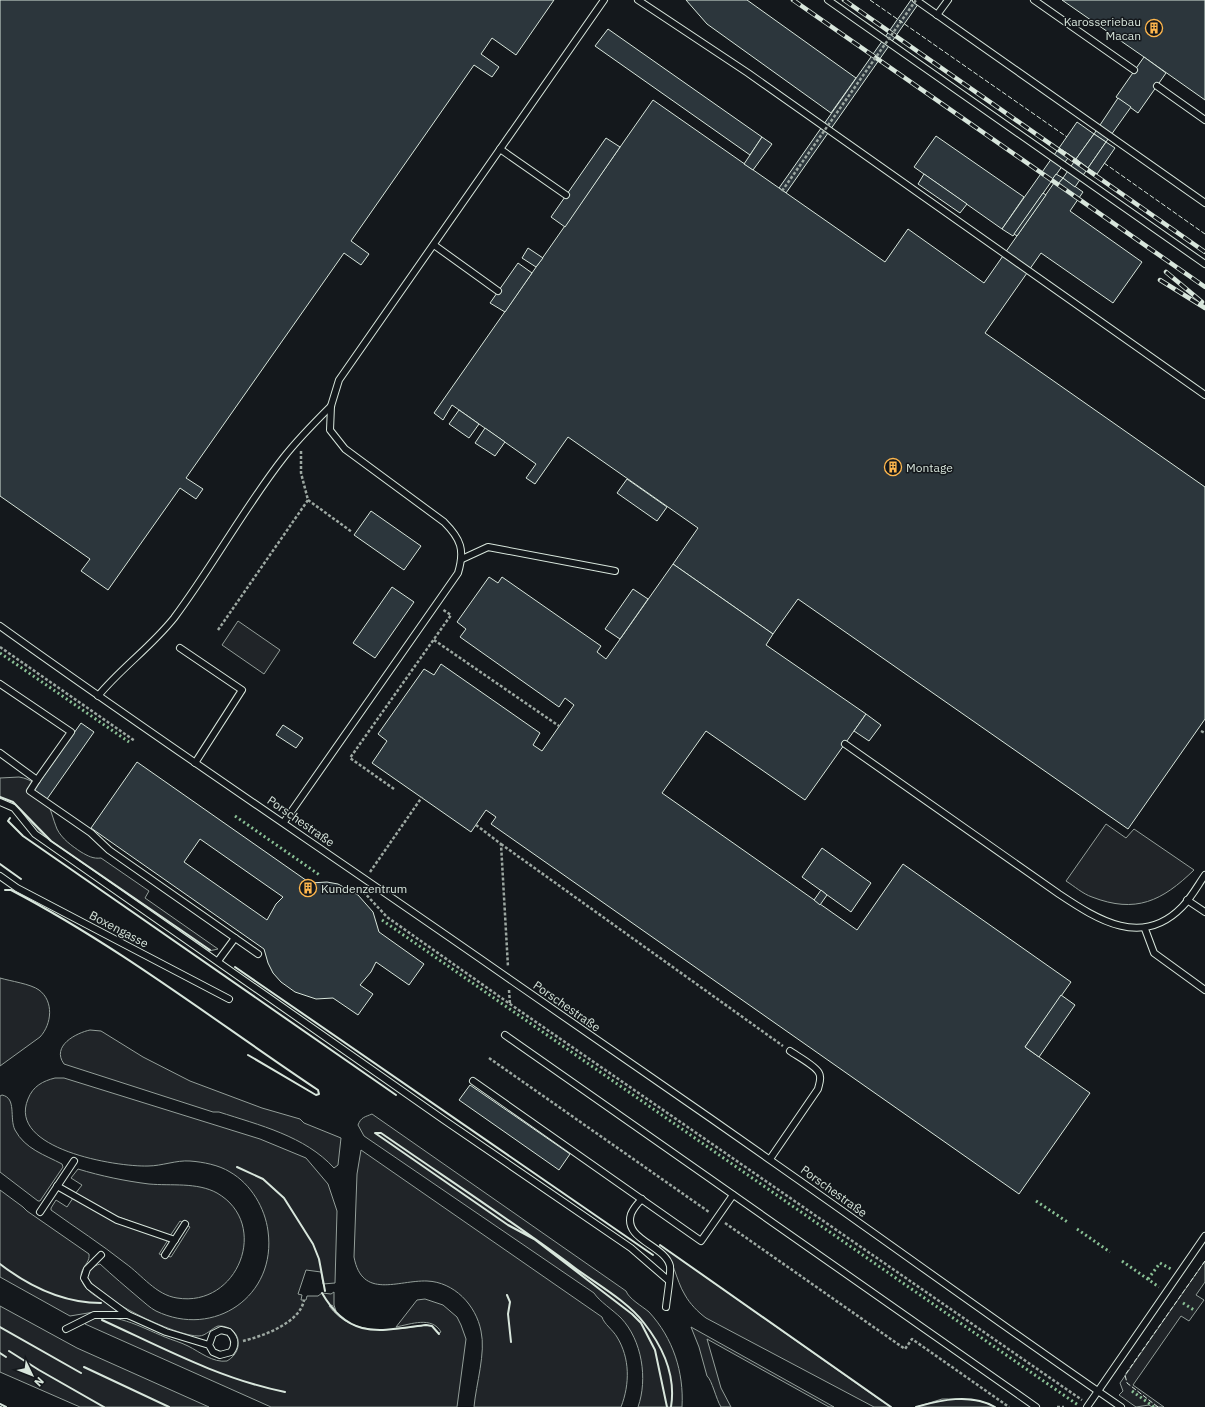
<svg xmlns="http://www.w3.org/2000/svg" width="1205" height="1407" viewBox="0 0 1205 1407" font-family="'IBM Plex Sans',sans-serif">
<rect width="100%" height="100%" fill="#14181c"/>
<!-- green -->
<g fill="#202428" stroke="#939e99">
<polygon points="238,621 280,650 264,674 222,645"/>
<path d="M19,777C46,781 49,809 57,829C62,839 72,846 81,852C88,856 93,859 101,858L149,891L145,898L218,949L209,951L48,840L17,807L0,798V778Z"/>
<path d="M1106,824L1126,838L1134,829L1194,870C1162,901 1136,914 1092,897C1083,894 1074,886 1066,881Z"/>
<path d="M0,978C10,981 31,984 39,990C54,1001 52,1024 40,1037L0,1066Z"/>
<path d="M90,1030L101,1031L143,1057L190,1081L262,1108L300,1119L304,1123L341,1138L338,1165L334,1168C305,1136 259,1125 219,1112H213L64,1064C51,1046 76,1033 90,1030Z"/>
<path d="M55,1078H64L260,1139L306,1158L328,1184L337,1211L335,1283L323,1284L321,1272L306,1270L298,1294L302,1295L301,1300H306L307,1296H318L322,1293L331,1294L334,1292V1305L336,1311L332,1305L329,1306C353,1338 392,1330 426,1325L432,1326L439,1333L441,1332C432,1316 411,1324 396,1327L417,1300L425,1299L443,1305L457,1317L461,1325L466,1339L457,1407H271L85,1324L86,1321C113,1310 140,1327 165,1337C172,1340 180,1342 188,1346C200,1352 213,1363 227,1361C246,1350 240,1325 218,1326C212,1328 206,1336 199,1336C177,1337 93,1297 87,1276C89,1269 93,1266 100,1264C113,1276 126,1287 139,1298C144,1302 150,1308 156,1311C214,1339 277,1296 268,1231C265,1208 251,1184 230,1172C219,1165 203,1162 190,1161C176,1160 162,1166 148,1166C116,1167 7,1149 28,1099C33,1086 43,1081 55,1078Z"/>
<path d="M2,1095C17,1098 9,1118 15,1130C25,1149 45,1155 62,1164L63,1167L40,1201H38L0,1172V1096Z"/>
<path d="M372,1114L626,1291C629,1299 642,1306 649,1312C673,1338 684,1372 682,1407H638C648,1379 642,1340 621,1318C613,1310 599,1301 594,1293L364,1136L358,1125C361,1117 365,1117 372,1114Z"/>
<path d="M361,1150L602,1317C604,1324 613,1330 617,1337C630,1358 630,1384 621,1407H474C476,1384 486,1353 481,1331C476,1305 454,1282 427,1281C398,1280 362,1300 354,1257L357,1174Z"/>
<path d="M78,1169C101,1176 125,1181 149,1184C171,1186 197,1182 217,1193C271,1224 238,1308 177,1298C156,1295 142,1275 125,1263C101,1244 76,1228 51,1210V1208L56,1200L67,1207L73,1198L168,1240L159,1254L171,1257L190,1227L180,1221L170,1236L116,1216L75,1194L82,1185L71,1178Z"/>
<path d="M0,1190L23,1207L27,1211L89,1254C90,1261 85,1264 82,1271C75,1289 105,1301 117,1309V1312H94L70,1316L0,1277Z"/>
<path d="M660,1245L877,1398L891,1407H874L706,1318C698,1312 690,1304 685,1295C675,1279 675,1259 659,1247Z"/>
<polygon points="1205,1261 1205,1282 1196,1295 1204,1300 1189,1321 1181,1316 1133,1385 1164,1407 1152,1407 1149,1405 1136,1407 1119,1395 1123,1391 1120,1383"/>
<polygon points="0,1306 77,1348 209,1407 80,1407 0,1372"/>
<path d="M691,1327L834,1407H829L707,1339L721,1388L731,1407H721C716,1399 712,1380 707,1376L699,1347Z"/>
<path d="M942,1399C959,1399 980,1398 995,1407H916Z"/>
</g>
<!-- building -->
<g fill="#2c363c" stroke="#d8e6dc" fill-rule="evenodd">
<polygon points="0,0 554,0 516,55 492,38 481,54 499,67 492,77 474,65 351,241 369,254 361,265 344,253 186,478 203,489 196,499 180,488 108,590 81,571 90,559 0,496"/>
<polygon points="686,0 747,0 856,78 831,113 707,24"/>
<polygon points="911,0 921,0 786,193 779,188"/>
<polygon points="1062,0 1205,0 1205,100 1144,57"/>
<polygon points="608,29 762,137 750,155 595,46"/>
<polygon points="1144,57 1166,73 1138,113 1116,97"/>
<polygon points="1118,98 1131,107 1106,142 1094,134"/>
<polygon points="653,100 885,262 908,229 984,283 1054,183 1057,185 1063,178 1083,192 1070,211 1142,262 1113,303 1041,253 985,333 1205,487 1205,719 1128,829 798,599 773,634 673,564 698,528 568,437 535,484 526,478 536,464 452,405 443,420 434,413"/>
<polygon points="1077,122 1094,134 1076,159 1059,148"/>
<polygon points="1094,134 1106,142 1088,168 1076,159"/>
<polygon points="936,136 1024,197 1002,229 914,167"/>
<polygon points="762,137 772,144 753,170 744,164"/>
<polygon points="606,138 620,147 565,227 551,217"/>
<polygon points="1106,142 1115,148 1097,174 1088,168"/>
<polygon points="1059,148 1070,155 1013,236 1002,229"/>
<polygon points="1076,159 1088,168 1075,187 1063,178"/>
<polygon points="924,174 967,204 960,213 918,184"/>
<polygon points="1056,174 1063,178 1057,185 1051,181"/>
<polygon points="1043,193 1046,195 1017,236 1014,234"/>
<polygon points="528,248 543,258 536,267 522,258"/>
<polygon points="518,263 532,273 505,312 490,303"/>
<polygon points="459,410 479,424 469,438 449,424"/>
<polygon points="485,428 505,442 495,456 475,443"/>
<polygon points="627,479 667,507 657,521 617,493"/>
<polygon points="371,511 421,546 404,570 354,535"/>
<polygon points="673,564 773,634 766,645 866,714 805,800 706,731 662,793 857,930 903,864 1071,982 1025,1047 1090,1093 1019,1194 491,824 496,817 486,810 471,832 372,763 387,741 378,734 424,669 434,675 441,664 540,733 533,745 542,751 574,705 565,698 559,707 460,637 466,629 457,622 489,577 498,583 502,577 601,646 597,652 606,659"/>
<polygon points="392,587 414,602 375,658 353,643"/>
<polygon points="633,589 648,599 620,639 605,629"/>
<polygon points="866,714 881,725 869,741 854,731"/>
<polygon points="81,723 94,732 47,799 34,790"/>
<polygon points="283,725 303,738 296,748 276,735"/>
<path d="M137,762L310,883L327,882L338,884L358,895L373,912L379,932L424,964L409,985L376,962L371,972L360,985L373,994L358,1015L333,998L316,999L295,992L281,982L273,973L268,963L264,949L91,828ZM200,839L283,897L276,904L267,920L184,862Z"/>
<polygon points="822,848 871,883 851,912 802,877"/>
<polygon points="821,890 827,895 820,905 814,900"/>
<polygon points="1061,995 1075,1005 1039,1057 1025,1047"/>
<polygon points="470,1085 570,1154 559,1170 459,1100"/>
</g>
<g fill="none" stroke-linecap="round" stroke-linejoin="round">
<!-- lane casing -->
<g stroke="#d8e6dc" stroke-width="8">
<g id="lane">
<polyline points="638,0 748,73 1205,395"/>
<polyline points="828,0 1205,264"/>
<polyline points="916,0 1205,203"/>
<polyline points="1034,0 1134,70"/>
<polyline points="937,15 948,0"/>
<polyline points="1157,86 1205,120"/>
<polyline points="500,149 566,195"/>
<polyline points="434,245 498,291"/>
<polyline points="462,559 488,547 615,571"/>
<path d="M0,626C167,746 339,860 508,978C596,1039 685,1100 773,1162C889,1243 1004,1327 1121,1407"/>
<polyline points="180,648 242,690 195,763"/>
<polyline points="0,684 71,732 37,780"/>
<path d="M98,696C121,668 151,647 174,618C213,566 244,508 284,457C298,439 314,423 331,406"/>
<path d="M845,744L1059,894C1098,920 1142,948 1182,907C1191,898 1198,885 1205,875"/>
<polyline points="0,753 37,780 30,791 91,833 109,850 258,954"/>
<polyline points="0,802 14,808 35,834 444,1120 631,1248 668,1280"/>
<path d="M284,822L458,573C465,550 461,539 444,522L345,449L330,430L331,406L339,380L604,0"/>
<polyline points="0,876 17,888 229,999"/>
<polyline points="1187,900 1205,912"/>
<polyline points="1145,929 1154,953 1205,990"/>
<polyline points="218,961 235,938"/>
<polyline points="505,1035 1036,1407"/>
<polyline points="473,1081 701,1241 733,1195"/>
<path d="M770,1159L818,1089C819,1084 822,1078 819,1073C816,1066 797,1056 790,1051"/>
<polyline points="57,1186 117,1220 175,1240"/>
<path d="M642,1199C638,1203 633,1209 631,1214C623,1240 665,1245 670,1266C671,1275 667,1297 666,1307"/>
<polyline points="40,1212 74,1161"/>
<polyline points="101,1255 87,1269 84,1278 89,1286 128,1315"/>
<polyline points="165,1255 185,1224"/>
<path d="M66,1329L94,1315H128L166,1332L209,1345L213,1352L220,1355L231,1352C236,1345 235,1338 229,1332L221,1330L213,1334L209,1345"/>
<polyline points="1087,1407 1205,1236"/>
</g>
</g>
<!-- path -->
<g stroke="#9da8a2" stroke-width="2.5" stroke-dasharray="3 2" stroke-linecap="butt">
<polyline points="308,500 352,532"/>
<polyline points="218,630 308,500 301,473 301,451"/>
<polyline points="434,640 559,726"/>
<polyline points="0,647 135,741"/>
<polyline points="1201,731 1205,733"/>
<polyline points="394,789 350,758 451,615 442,609"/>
<polyline points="476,825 501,844 508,967"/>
<polyline points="501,844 783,1046"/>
<polyline points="370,872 422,797"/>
<polyline points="360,888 387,917 510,1004 1082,1400"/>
<polyline points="509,990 510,1004"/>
<polyline points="489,1058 709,1212"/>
<polyline points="725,1223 905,1349 912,1339 1009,1407"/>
<path d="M243,1341C263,1336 300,1323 304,1300"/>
<polyline points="1057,1407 1064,1407"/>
</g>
<!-- lane -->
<use href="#lane" stroke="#14181c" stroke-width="6"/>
<!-- rail casing -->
<g stroke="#d8e6dc" stroke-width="4.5">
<g id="rail">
<polyline points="793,0 1205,287"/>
<polyline points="844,0 1205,252"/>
<polyline points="1166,272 1202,302"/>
<polyline points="1160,280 1205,308"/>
</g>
</g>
<!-- rail -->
<use href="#rail" stroke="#14181c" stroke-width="3" stroke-dasharray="9" stroke-linecap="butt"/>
<!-- path-bridge -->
<polyline stroke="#9da8a2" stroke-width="2.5" stroke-dasharray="3 2" stroke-linecap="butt" points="782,191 916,0"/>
<!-- hedge -->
<g stroke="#8ac095" stroke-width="3" stroke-dasharray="2 3" stroke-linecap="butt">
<polyline points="0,653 129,742"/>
<polyline points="235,816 321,876"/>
<polyline points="382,920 1078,1405"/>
<polyline points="1036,1201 1069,1223"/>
<polyline points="1077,1229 1110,1252"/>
<polyline points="1122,1261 1159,1287"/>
<polyline points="1148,1279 1160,1263 1171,1269"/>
<polyline points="1183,1303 1194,1310"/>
<polyline points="1132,1391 1154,1407"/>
</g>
<!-- fence -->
<g stroke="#d8e6dc" stroke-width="1" stroke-dasharray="5 2" stroke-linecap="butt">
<polyline points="870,0 1067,137"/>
<polyline points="1104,163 1205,234"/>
<polyline points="1158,1407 1127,1383 1125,1375 1205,1261"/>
</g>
<!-- wall -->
<g stroke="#d8e6dc" stroke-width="2">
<polyline points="0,797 13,802 51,841 210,950"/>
<polyline points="10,818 8,821 23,836 396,1095"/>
<polyline points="0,864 21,879"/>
<path d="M5,890H11C120,947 216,1022 318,1090L319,1094L316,1095L248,1055"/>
<polyline points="235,967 653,1255"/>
<polyline points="237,1167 263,1179 284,1198 313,1244 319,1259 325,1291"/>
<polyline points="660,1245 891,1407"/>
<path d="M0,1264C30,1287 63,1303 101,1303"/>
<path d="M322,1293C349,1340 379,1331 426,1325L432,1326L439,1334"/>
<polyline points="507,1295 510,1302 508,1314 511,1342"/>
<path d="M102,1320C161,1347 220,1379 285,1392"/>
<polyline points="0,1327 81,1373"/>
<polyline points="9,1351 39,1370 104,1407"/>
<polyline points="0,1353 6,1357"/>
<polyline points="84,1367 169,1407"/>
<polyline points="0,1404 6,1407"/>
<polyline points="0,1407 1,1407"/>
<path d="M667,1407L655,1350L641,1323L632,1314L534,1239L508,1225L375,1133H381C446,1178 512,1221 575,1268C598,1285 627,1301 644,1323C663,1347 676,1376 671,1407"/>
<path d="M916,1407C940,1400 971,1393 995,1407"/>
</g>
</g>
<!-- icons -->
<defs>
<g id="building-ring" transform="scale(0.9)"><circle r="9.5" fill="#14181c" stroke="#ffb74d" stroke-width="1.5"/><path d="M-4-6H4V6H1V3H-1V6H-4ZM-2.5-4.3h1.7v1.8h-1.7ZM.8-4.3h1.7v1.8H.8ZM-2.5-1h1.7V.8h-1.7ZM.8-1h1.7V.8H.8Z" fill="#ffb74d"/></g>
</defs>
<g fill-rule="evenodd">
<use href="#building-ring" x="1154" y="28"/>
<use href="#building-ring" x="893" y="467"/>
<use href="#building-ring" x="308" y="888"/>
</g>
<g text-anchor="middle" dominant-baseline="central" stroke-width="3" stroke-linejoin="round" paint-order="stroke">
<!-- poi labels -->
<g font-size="12" fill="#d8e6dc" stroke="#14181c" text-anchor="start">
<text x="1141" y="21" text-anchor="end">Karosseriebau<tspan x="1141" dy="14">Macan</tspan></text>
<text x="906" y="467">Montage</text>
<text x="321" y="888">Kundenzentrum</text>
</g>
<!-- street labels -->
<g font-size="12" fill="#d8e6dc" stroke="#14181c">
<text transform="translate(301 821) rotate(35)">Porschestraße</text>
<text transform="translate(119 929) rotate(28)">Boxengasse</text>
<text transform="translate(567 1006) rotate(35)">Porschestraße</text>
<text transform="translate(834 1191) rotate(36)">Porschestraße</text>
</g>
</g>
<!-- north arrow -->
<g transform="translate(32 1375) rotate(133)" stroke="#14181c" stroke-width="3" paint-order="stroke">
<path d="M0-3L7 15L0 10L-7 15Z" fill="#d8e6dc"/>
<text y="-6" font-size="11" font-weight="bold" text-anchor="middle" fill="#d8e6dc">N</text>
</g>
</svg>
